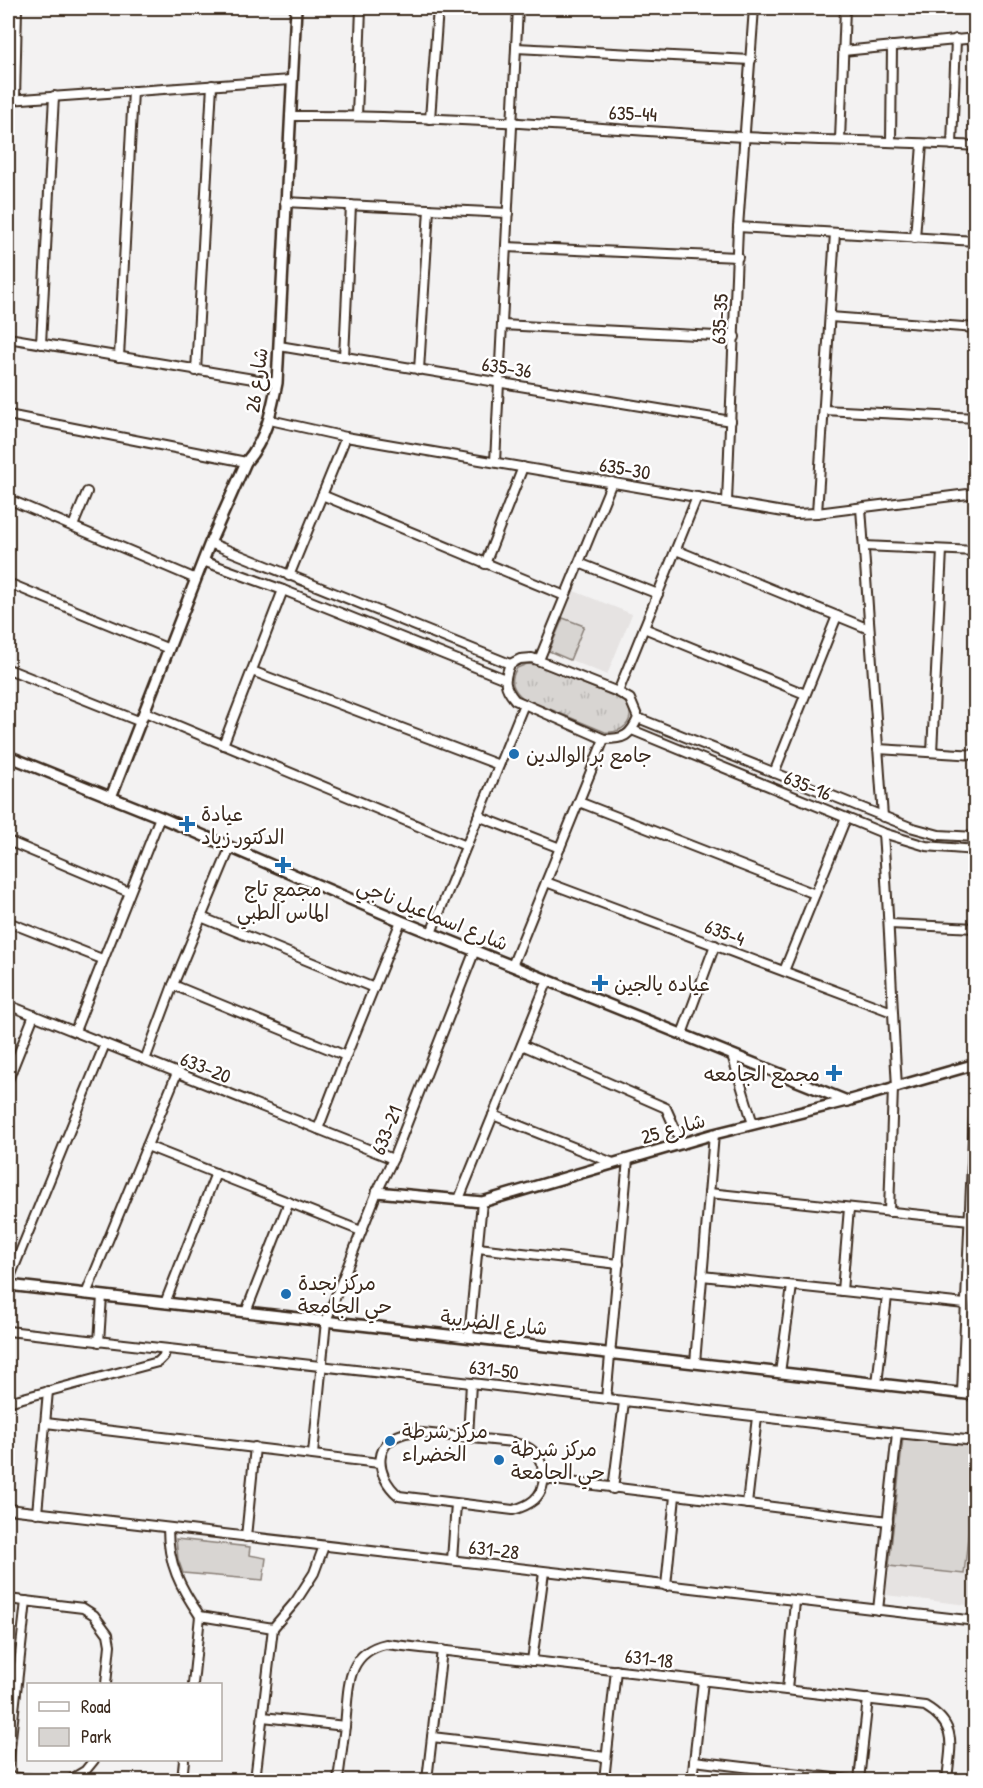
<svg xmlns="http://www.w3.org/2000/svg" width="983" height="1788" viewBox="0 0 983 1788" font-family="'Patrick Hand','Playpen Sans Arabic',sans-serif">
<defs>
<pattern id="park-tufts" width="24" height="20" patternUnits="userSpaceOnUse" patternTransform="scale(1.5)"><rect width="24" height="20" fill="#d8d5d2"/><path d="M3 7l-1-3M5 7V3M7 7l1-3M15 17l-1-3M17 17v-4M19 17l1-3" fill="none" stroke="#bab7b4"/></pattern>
</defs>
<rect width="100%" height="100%" fill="#f3f2f2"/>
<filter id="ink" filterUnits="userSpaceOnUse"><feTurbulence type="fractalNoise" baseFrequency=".0167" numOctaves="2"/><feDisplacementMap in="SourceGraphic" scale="12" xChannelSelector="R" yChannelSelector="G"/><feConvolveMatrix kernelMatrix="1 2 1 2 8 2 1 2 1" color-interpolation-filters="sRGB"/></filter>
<g filter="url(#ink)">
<!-- built -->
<g fill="#e6e3e2">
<polygon points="574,591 632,614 607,675 549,651"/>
<polygon points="903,1438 975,1446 975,1606 886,1595"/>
</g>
<!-- green -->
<g fill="#d8d5d2" stroke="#8a8078" stroke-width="1.5">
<polygon points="563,618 584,626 570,660 549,651"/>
<polygon points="903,1438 975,1446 975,1473 964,1574 889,1566"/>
<polygon points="176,1539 250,1547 249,1555 266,1558 263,1580 183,1573 178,1559"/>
</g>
<!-- park -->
<path fill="url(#park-tufts)" stroke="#8a8078" stroke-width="1.5" d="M527,664L537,665L623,700C639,717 625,734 605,732L523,698C512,689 509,680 517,668Z"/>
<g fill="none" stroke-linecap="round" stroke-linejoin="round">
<!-- minor casing -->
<g stroke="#3b2a1e" stroke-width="12">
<g id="minor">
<polyline points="516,48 751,60"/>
<polyline points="843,51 976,38"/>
<polyline points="8,100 291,80"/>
<polyline points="15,100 17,8"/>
<path d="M290,116C441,115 593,128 744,137C821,141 898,141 976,146"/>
<polyline points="357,116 361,8"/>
<polyline points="430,119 438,8"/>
<polyline points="840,140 845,8"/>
<polyline points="891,142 892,46"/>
<polyline points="952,145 956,39"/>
<polyline points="285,202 508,213"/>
<polyline points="738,227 976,241"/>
<polyline points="915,238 922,144"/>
<polyline points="506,247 738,257"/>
<polyline points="830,317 976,328"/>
<polyline points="502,325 735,337"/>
<polyline points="8,338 277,383"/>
<polyline points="41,344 54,96"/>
<polyline points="279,346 731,421"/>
<polyline points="119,357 133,91"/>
<polyline points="344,357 351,205"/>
<polyline points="419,370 429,209"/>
<polyline points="196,371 212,85"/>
<polyline points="824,410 976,418"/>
<polyline points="8,415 246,462"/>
<polyline points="270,420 346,437 795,514 817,513 976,493"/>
<polyline points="495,462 518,8"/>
<polyline points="322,495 565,596"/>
<polyline points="8,499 196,579"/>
<polyline points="727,502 738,227 754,8"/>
<polyline points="861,508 883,817"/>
<polyline points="817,513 835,233"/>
<polyline points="73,526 87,492"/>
<polyline points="210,543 510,664"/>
<polyline points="864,546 976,551"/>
<polyline points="676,550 869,629"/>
<polyline points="203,561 283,590 505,679"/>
<polyline points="579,563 658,594"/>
<polyline points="485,564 523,467"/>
<polyline points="289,576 346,437"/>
<polyline points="8,583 169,649"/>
<polyline points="644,628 805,694"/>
<path d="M532,658L618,692L630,699L638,718C630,736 624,739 604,739L515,700C503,686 504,680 510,664L520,659Z"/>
<polyline points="539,660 612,482"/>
<polyline points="8,669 141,722"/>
<polyline points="252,671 499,765"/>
<polyline points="618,692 697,497"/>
<polyline points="145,712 466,846"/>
<polyline points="638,718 910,827 939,835 976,837"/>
<polyline points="632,730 883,833 926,846 976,850"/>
<polyline points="223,745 283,590"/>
<polyline points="878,749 976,755"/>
<polyline points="932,752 942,550"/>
<polyline points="774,773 837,616"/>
<polyline points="579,802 815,894"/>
<polyline points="478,816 560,848"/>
<path d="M883,833C889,917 892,1002 897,1087"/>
<polyline points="8,841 129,892"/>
<polyline points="546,882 892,1012"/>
<polyline points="201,917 374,988"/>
<polyline points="8,922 102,959"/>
<polyline points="890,924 976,928"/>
<polyline points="431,933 524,704"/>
<polyline points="512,966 604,739"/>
<polyline points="784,971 846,818"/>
<polyline points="173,985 346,1056"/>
<polyline points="8,1005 393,1159"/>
<polyline points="75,1031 160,817"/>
<polyline points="682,1034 715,945"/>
<polyline points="522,1045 666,1108 682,1144"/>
<polyline points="732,1055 753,1124"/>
<polyline points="145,1060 173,985 230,848"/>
<polyline points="8,1080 34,1015"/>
<polyline points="493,1115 613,1163"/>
<polyline points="318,1129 346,1056 401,921"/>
<polyline points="147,1146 361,1231"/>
<polyline points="709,1193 970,1220"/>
<polyline points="459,1199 548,980"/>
<polyline points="889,1212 893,1087"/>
<polyline points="478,1248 619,1264"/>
<polyline points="702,1276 965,1304"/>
<polyline points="8,1282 105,1044"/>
<polyline points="842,1291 849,1208"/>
<polyline points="86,1294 177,1073"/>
<polyline points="165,1303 216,1173"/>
<polyline points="246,1312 289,1202"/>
<polyline points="8,1331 471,1383 897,1433 976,1441"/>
<polyline points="469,1337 482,1202"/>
<polyline points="99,1342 102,1296"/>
<polyline points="695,1363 714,1134"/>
<polyline points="780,1373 792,1286"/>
<polyline points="877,1384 887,1296"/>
<polyline points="962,1393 976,1070"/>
<polyline points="606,1399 628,1159"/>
<polyline points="8,1402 158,1362 164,1356 165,1349"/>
<polyline points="46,1423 379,1463"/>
<path d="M411,1432L513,1442C517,1444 523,1445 527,1447C545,1456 550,1486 534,1500C528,1505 520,1508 513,1510L399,1496C373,1474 372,1438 411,1432Z"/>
<polyline points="468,1437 471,1383"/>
<polyline points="313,1454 326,1321 377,1192 393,1159 475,950"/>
<polyline points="545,1479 888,1521"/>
<polyline points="613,1489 624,1402"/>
<polyline points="747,1504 757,1417"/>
<polyline points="8,1509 976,1621"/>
<polyline points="37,1513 48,1391"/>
<path d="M168,1528C168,1564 180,1587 200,1616L273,1628L296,1601L314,1573L324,1546"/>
<polyline points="246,1537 255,1447"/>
<polyline points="452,1560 456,1504"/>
<polyline points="666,1586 675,1496"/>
<polyline points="8,1599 83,1608 94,1615 108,1634 110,1645 106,1684"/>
<polyline points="878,1610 897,1433"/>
<polyline points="532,1661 544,1572"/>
<polyline points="193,1684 200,1616"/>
<polyline points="787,1690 795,1601"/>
<polyline points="263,1717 345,1726 338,1780"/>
<path d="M345,1726C349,1691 344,1653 386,1644L925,1706C959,1726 950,1746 947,1780"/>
<polyline points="432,1737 606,1757"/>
<polyline points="694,1761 850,1780"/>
<polyline points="8,1765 26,1601"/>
<polyline points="8,1777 45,1780"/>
<polyline points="70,1780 85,1771 94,1760"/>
<polyline points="182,1780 184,1760"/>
<polyline points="255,1780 273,1628"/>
<polyline points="427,1780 442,1650"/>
<polyline points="604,1780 616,1670"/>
<polyline points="692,1780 703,1681"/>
<polyline points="859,1780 868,1699"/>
</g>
</g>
<!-- tertiary casing -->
<g stroke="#3b2a1e" stroke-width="14">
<g id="tertiary">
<polyline points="8,756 160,817 401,921 847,1101"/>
<path d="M111,797L210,543L246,462C266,439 271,413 277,383L296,8"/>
<polyline points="377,1192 482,1202 714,1134 847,1101 976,1064"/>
<polyline points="8,1285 976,1395"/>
</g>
</g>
<!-- minor -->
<use href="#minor" stroke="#fff" stroke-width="8"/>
<!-- tertiary -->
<use href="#tertiary" stroke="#fff" stroke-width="9"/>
</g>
</g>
<!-- markers -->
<g fill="#1f6fb2" stroke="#fff" stroke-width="2">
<circle cx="514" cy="754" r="6"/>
<path d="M184 815h6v6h6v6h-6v6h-6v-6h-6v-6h6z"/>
<path d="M280 856h6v6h6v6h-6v6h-6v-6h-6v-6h6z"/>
<path d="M597 974h6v6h6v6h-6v6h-6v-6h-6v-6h6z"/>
<path d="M831 1064h6v6h6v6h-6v6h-6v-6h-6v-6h6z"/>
<circle cx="286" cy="1294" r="6"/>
<circle cx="390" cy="1441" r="6"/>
<circle cx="499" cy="1460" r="6"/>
</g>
<g text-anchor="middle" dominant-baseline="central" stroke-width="5" stroke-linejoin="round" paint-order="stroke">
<!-- street labels -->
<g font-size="20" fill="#3b2a1e" stroke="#fff">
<text transform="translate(633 113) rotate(3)">635-44</text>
<text transform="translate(719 319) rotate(-87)">635-35</text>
<text transform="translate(507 367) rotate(9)">635-36</text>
<text transform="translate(256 380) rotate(-82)">شارع 26</text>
<text transform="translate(625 468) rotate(10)">635-30</text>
<text transform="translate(808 785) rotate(22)">635-16</text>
<text transform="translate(433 914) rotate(22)">شارع اسماعيل ناجي</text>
<text transform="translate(725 932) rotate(21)">635-4</text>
<text transform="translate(206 1067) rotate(22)">633-20</text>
<text transform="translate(673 1128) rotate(-16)">شارع 25</text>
<text transform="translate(386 1130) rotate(-68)">633-21</text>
<text transform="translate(494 1322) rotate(6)">شارع الضريبة</text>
<text transform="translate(494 1369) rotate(7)">631-50</text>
<text transform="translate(494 1549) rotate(7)">631-28</text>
<text transform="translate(649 1658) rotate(7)">631-18</text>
</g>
<!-- poi labels -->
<g font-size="20" fill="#3b2a1e" stroke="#fff" text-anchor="start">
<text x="526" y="754">جامع بر الوالدين</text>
<text x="201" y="813">عيادة<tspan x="201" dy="23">الدكتور زياد</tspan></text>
<text x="283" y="888" text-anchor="middle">مجمع تاج<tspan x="283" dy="23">الماس الطبي</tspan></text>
<text x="614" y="983">عياده يالجين</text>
<text x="820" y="1073" text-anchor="end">مجمع الجامعه</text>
<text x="298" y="1282">مركز نجدة<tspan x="298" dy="23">حي الجامعة</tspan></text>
<text x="402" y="1430">مركز شرطة<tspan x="402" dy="23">الخضراء</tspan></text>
<text x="511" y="1448">مركز شرطة<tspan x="511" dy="23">حي الجامعة</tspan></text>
</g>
</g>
<!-- margin -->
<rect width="983" height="1788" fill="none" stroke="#fff" stroke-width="30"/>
<rect x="15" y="15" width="953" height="1758" fill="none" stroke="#3b2a1e" stroke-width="2" filter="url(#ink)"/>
<!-- legend -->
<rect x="27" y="1683" width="195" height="78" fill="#ffffff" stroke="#b1aaa5" stroke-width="1.5"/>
<rect x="39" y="1702" width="30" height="9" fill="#ffffff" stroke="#b1aaa5" stroke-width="1.5"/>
<text x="81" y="1713" font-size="18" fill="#3b2a1e">Road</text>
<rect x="39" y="1728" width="30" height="18" fill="#d8d5d2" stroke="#b1aaa5" stroke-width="1.5"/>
<text x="81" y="1743" font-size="18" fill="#3b2a1e">Park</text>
</svg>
